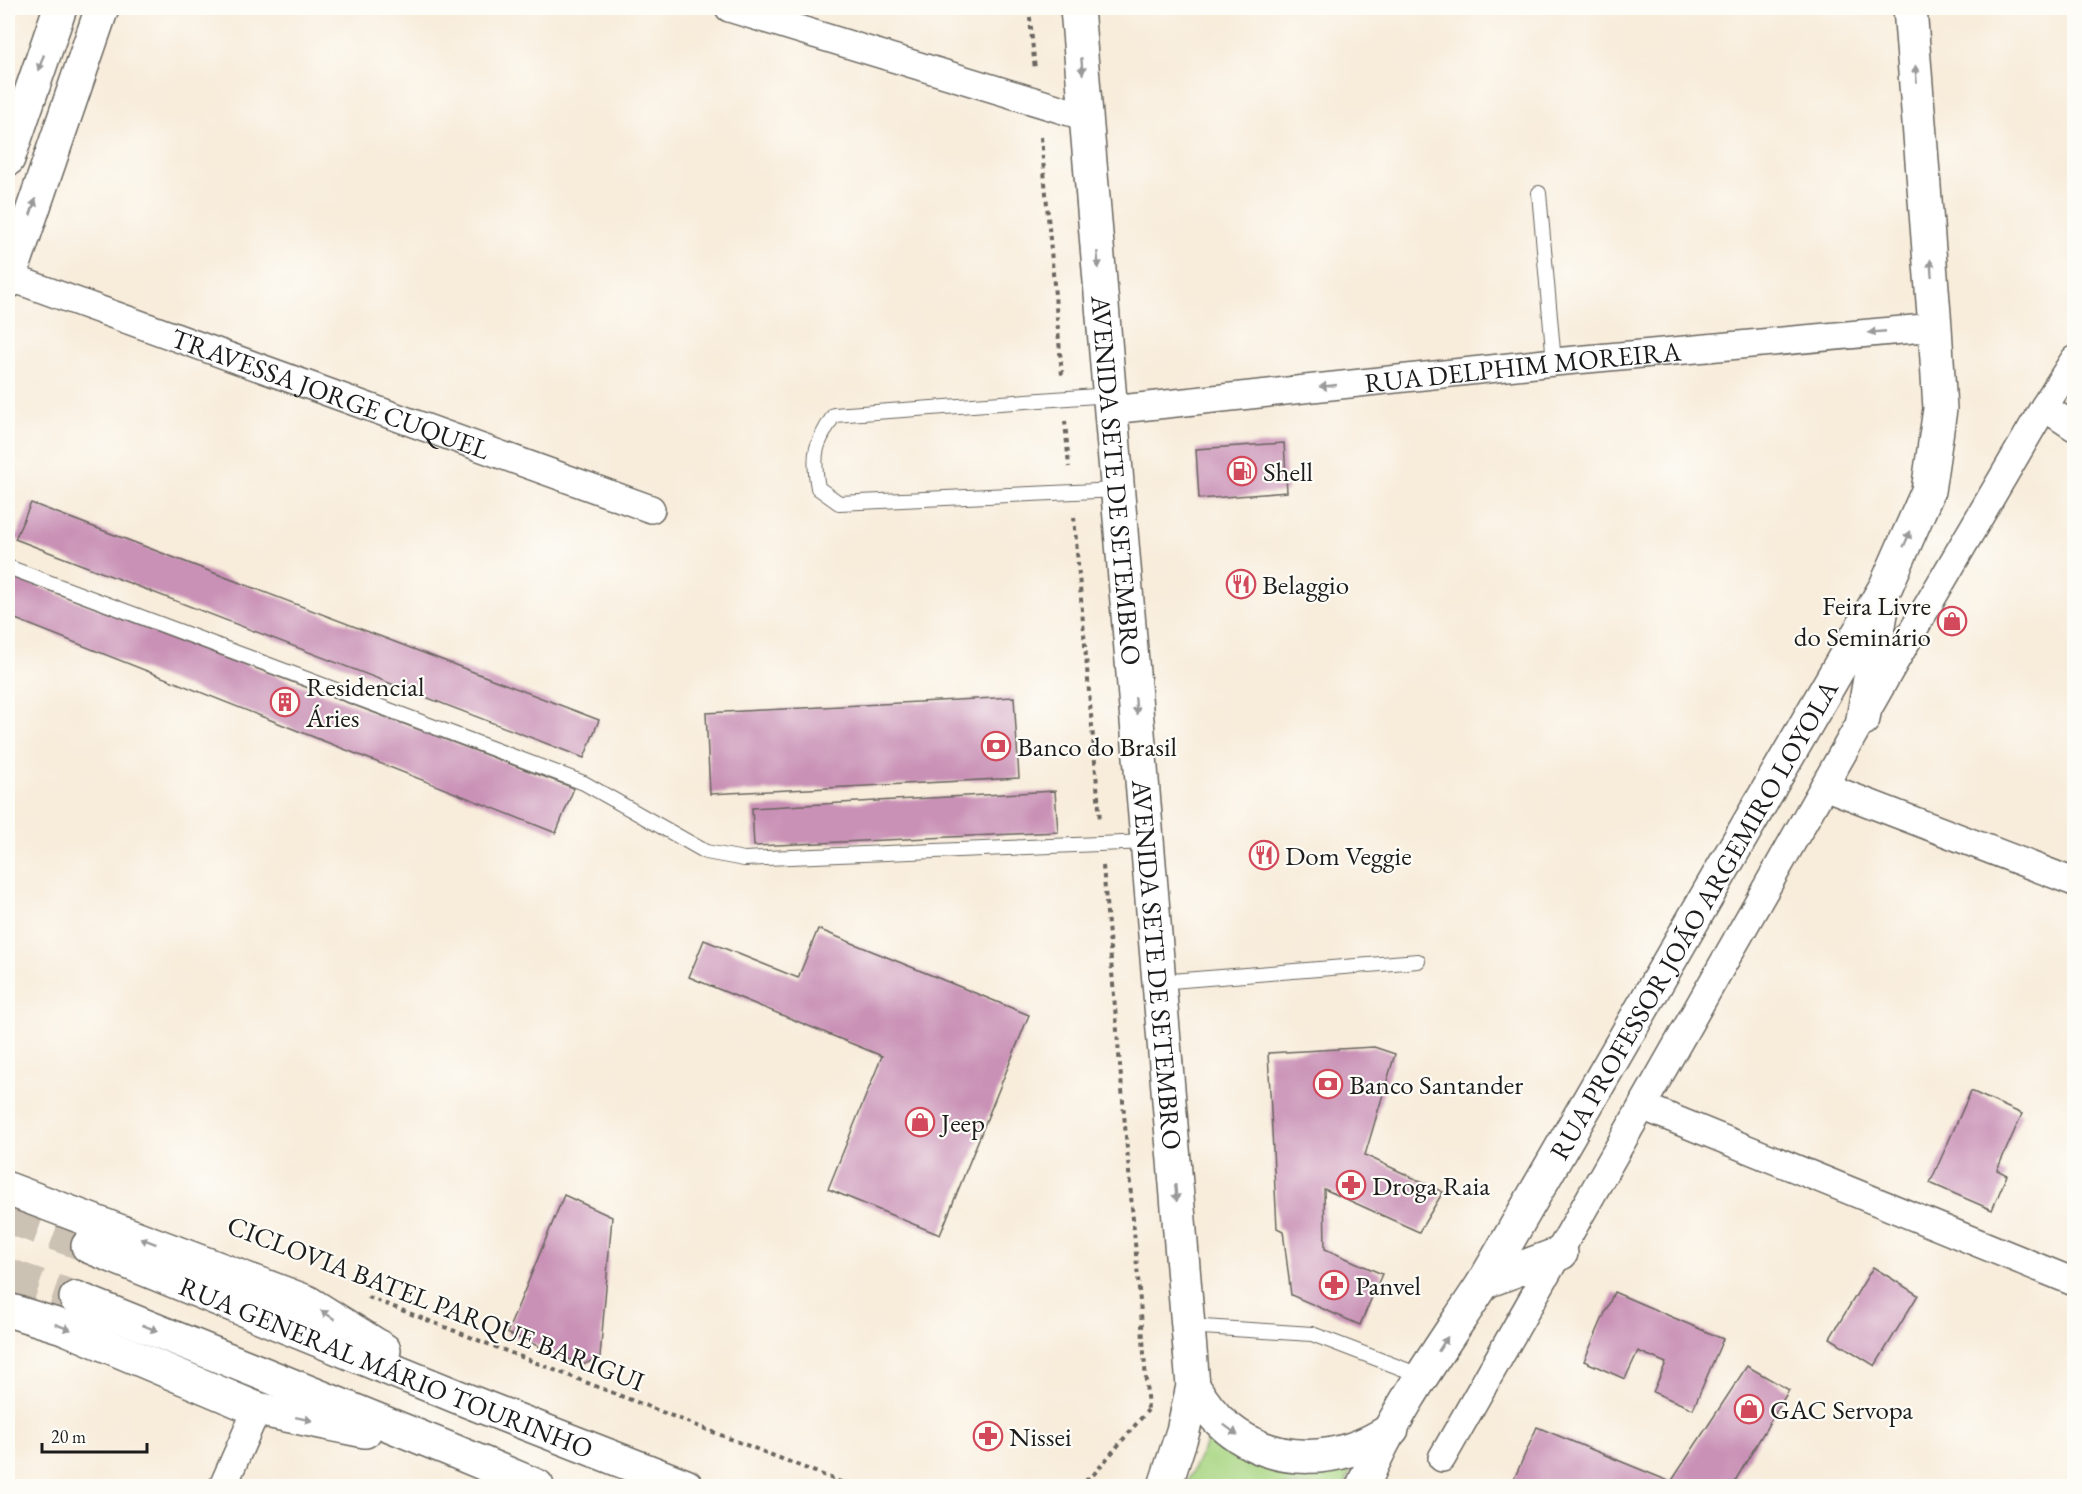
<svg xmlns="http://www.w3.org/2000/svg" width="2082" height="1494" viewBox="0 0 2082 1494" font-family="'EB Garamond',serif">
<rect width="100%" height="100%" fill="#fdfcf7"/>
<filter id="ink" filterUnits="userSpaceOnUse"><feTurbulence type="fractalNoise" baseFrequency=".0167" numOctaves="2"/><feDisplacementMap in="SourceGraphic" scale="12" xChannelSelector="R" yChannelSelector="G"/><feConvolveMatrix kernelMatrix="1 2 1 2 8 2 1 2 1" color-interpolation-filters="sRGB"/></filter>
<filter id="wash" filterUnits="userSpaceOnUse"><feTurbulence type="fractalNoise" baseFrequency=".008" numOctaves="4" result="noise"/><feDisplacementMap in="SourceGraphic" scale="24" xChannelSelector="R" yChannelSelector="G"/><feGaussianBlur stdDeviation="1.35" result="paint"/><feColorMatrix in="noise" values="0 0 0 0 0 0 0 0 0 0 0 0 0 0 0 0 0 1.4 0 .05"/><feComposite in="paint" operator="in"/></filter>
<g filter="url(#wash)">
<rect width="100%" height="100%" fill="#f8ecda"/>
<!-- green -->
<path fill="#a9d683" stroke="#627950" stroke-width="1.5" d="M1212,1432C1231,1445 1268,1473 1290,1474C1313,1475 1333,1467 1354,1460L1345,1486H1185Z"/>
<g id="blocks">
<!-- building -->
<g fill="#c991b6">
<polygon points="1284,443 1287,492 1199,499 1196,449"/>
<polygon points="31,503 599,720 584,758 15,539"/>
<polygon points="8,575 574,788 556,833 8,616"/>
<polygon points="1014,697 1019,778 710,794 706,713"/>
<polygon points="1055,791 1058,832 754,846 752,808"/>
<polygon points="818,929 1029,1015 940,1235 828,1189 882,1056 689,977 704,940 798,978"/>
<polygon points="1374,1047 1395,1054 1365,1155 1443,1192 1419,1232 1324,1189 1325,1249 1382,1274 1360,1325 1291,1295 1283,1231 1277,1228 1268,1053"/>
<polygon points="1971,1091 2022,1114 1997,1170 2007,1175 1992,1210 1930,1183"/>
<polygon points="564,1195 612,1217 600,1357 583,1365 507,1333"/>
<polygon points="1873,1267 1918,1295 1875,1366 1830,1338"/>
<polygon points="1614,1292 1723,1339 1693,1409 1653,1392 1666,1363 1638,1351 1625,1379 1584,1361"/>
<polygon points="1747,1366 1789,1390 1732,1486 1511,1486 1537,1427 1671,1482"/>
</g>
</g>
</g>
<g filter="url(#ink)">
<use href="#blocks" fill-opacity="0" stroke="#69655e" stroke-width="1.5"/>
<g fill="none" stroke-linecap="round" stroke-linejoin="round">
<!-- primary-tunnel -->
<g stroke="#ccc2b4" stroke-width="33" stroke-dasharray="33 16" stroke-linecap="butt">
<polyline points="8,1217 88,1246"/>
<polyline points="8,1275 76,1298"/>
</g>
<!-- lane casing -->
<g stroke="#69655e" stroke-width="16">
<g id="lane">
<polyline points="1539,193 1554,362"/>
<path d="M1110,395L834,415C815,445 812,453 818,488L839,503L1118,490"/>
<polyline points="8,567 584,783 706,852 744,859 1147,842"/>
<polyline points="1159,982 1418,961"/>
<polyline points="1187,1326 1312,1334 1422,1376"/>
</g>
</g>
<!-- street casing -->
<g stroke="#69655e" stroke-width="30">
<g id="street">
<polyline points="729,8 1086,117"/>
<path id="s1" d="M9,277L651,509"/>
<polyline points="2044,407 2074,427"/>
<path id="s2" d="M1111,410L1554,362L1935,327"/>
<polyline points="1824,786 2074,882"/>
<polyline points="1642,1106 2074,1282"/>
<polyline points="1442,1458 1898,656 2044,407 2074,360"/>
<polyline points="223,1486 257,1409"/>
</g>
</g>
<!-- secondary casing -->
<g stroke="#69655e" stroke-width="36">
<g id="secondary">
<polyline points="8,159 60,8"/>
<polyline points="8,282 102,8"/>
</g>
</g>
<!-- primary casing -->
<g stroke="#69655e" stroke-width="36">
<g id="primary">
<path id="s3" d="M1077,8L1193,1386L1183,1431L1165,1486"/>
<polyline points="1863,719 1882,608"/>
<polyline points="8,1189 307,1302 384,1350"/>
<path id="s4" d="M88,1246L468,1401L686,1486"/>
<polyline points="1484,1282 1561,1253"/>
<polyline points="76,1298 449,1449 537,1486"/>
<polyline points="8,1310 63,1327 257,1409 365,1431"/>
<path d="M1193,1386C1202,1401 1212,1415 1225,1426C1275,1468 1340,1464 1392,1429"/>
<path id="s5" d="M1363,1486C1392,1414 1441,1348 1484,1282L1886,586L1928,491L1940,409L1935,327L1910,8"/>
</g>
</g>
<!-- path -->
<g stroke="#69655e" stroke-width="4" stroke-dasharray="4.5 4.5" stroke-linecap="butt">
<polyline points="1029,8 1035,70"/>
<polyline points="1041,137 1062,375"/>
<polyline points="1065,421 1069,467"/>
<polyline points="1074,517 1100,820"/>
<polyline points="1103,866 1142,1325 1148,1410"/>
<polyline points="368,1297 851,1486"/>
<polyline points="1079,1486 1094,1474 1148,1410"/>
</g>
<!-- lane -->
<use href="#lane" stroke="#fff" stroke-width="14"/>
<!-- street -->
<use href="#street" stroke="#fff" stroke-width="27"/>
<!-- secondary -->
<use href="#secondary" stroke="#fff" stroke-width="33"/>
<!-- primary -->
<use href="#primary" stroke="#fff" stroke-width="33"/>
</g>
<!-- one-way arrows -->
<defs><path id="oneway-solid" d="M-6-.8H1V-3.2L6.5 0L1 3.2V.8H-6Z" transform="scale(1.5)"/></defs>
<g fill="#999">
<use href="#oneway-solid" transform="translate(41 63) rotate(109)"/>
<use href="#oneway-solid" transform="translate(1082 66) rotate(85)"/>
<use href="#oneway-solid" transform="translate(1916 74) rotate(-94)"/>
<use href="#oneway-solid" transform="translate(33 207) rotate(-71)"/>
<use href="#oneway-solid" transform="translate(1098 260) rotate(85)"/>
<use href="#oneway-solid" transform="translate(1931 268) rotate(-94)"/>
<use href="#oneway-solid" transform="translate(1877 332) rotate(175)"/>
<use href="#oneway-solid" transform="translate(1328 386) rotate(174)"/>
<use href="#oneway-solid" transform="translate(1907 539) rotate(-66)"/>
<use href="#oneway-solid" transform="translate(1136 706) rotate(85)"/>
<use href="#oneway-solid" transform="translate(1176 1193) rotate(85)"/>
<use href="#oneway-solid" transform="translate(148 1241) rotate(-159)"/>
<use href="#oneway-solid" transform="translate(328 1315) rotate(-148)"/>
<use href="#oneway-solid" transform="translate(63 1327) rotate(20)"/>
<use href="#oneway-solid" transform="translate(150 1328) rotate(22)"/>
<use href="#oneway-solid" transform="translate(1443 1344) rotate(-57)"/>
<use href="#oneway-solid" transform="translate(304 1419) rotate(12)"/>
<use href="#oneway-solid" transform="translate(1231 1430) rotate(37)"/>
</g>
</g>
<!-- icons -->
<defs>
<g id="fuel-ring" transform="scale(1.5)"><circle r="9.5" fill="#fdfcf7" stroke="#d1495b" stroke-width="1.5"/><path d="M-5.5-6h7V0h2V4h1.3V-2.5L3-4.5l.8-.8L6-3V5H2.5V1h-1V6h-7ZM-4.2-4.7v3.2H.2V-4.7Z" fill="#d1495b"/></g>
<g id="restaurant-ring" transform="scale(1.5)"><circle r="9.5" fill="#fdfcf7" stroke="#d1495b" stroke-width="1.5"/><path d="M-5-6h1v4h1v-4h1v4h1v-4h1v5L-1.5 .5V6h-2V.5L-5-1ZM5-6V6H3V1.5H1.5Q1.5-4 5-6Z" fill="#d1495b"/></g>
<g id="shop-ring" transform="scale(1.5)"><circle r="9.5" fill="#fdfcf7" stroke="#d1495b" stroke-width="1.5"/><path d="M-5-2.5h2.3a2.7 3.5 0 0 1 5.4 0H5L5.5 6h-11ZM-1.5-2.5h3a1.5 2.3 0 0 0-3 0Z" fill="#d1495b"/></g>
<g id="building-ring" transform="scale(1.5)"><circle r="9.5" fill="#fdfcf7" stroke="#d1495b" stroke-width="1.5"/><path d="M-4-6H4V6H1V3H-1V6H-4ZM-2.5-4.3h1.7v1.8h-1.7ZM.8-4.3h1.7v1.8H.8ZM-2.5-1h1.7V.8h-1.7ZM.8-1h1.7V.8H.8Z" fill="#d1495b"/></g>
<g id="bank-ring" transform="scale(1.5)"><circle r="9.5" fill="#fdfcf7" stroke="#d1495b" stroke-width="1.5"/><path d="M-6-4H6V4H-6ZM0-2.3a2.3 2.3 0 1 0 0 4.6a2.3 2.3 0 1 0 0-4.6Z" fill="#d1495b"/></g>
<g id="pharmacy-ring" transform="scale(1.5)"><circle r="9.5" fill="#fdfcf7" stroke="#d1495b" stroke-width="1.5"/><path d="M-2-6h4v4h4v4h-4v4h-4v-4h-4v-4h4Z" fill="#d1495b"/></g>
</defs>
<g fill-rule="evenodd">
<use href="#fuel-ring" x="1242" y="471"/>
<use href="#restaurant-ring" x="1241" y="584"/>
<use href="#shop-ring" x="1952" y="621"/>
<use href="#building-ring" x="285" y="702"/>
<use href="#bank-ring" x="996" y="746"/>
<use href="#restaurant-ring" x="1264" y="855"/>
<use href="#bank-ring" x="1328" y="1084"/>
<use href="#shop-ring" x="920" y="1122"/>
<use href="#pharmacy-ring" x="1351" y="1185"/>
<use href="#pharmacy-ring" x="1334" y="1285"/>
<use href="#shop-ring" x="1749" y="1409"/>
<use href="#pharmacy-ring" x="988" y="1436"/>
</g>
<g text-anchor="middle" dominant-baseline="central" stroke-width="4.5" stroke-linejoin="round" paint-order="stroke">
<!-- street labels -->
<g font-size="27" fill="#1c1c1c" stroke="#fdfcf7">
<text stroke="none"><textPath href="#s2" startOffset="414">RUA DELPHIM MOREIRA</textPath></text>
<text stroke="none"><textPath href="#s1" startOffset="342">TRAVESSA JORGE CUQUEL</textPath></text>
<text stroke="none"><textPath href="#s3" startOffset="474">AVENIDA SETE DE SETEMBRO</textPath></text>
<text stroke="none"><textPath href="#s5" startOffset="656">RUA PROFESSOR JOÃO ARGEMIRO LOYOLA</textPath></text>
<text stroke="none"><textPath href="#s3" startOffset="960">AVENIDA SETE DE SETEMBRO</textPath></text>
<text transform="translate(436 1303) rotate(21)">CICLOVIA BATEL PARQUE BARIGUI</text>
<text stroke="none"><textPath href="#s4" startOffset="322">RUA GENERAL MÁRIO TOURINHO</textPath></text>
</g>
<!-- poi labels -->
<g font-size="27" fill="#1c1c1c" stroke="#fdfcf7" text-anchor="start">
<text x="1263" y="471">Shell</text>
<text x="1262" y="584">Belaggio</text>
<text x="1931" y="605" text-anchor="end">Feira Livre<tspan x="1931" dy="31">do Seminário</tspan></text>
<text x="306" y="686">Residencial<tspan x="306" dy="31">Áries</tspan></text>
<text x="1017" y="746">Banco do Brasil</text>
<text x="1285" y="855">Dom Veggie</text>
<text x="1349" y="1084">Banco Santander</text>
<text x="941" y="1122">Jeep</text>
<text x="1372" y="1185">Droga Raia</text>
<text x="1355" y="1285">Panvel</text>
<text x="1770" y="1409">GAC Servopa</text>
<text x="1009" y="1436">Nissei</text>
</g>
</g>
<!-- margin -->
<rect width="2082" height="1494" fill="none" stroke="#fdfcf7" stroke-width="30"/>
<!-- scale -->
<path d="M42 1443v9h105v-9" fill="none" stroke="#1c1c1c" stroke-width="3"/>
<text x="51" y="1443" font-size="18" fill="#1c1c1c" stroke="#fdfcf7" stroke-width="4.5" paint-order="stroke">20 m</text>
</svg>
